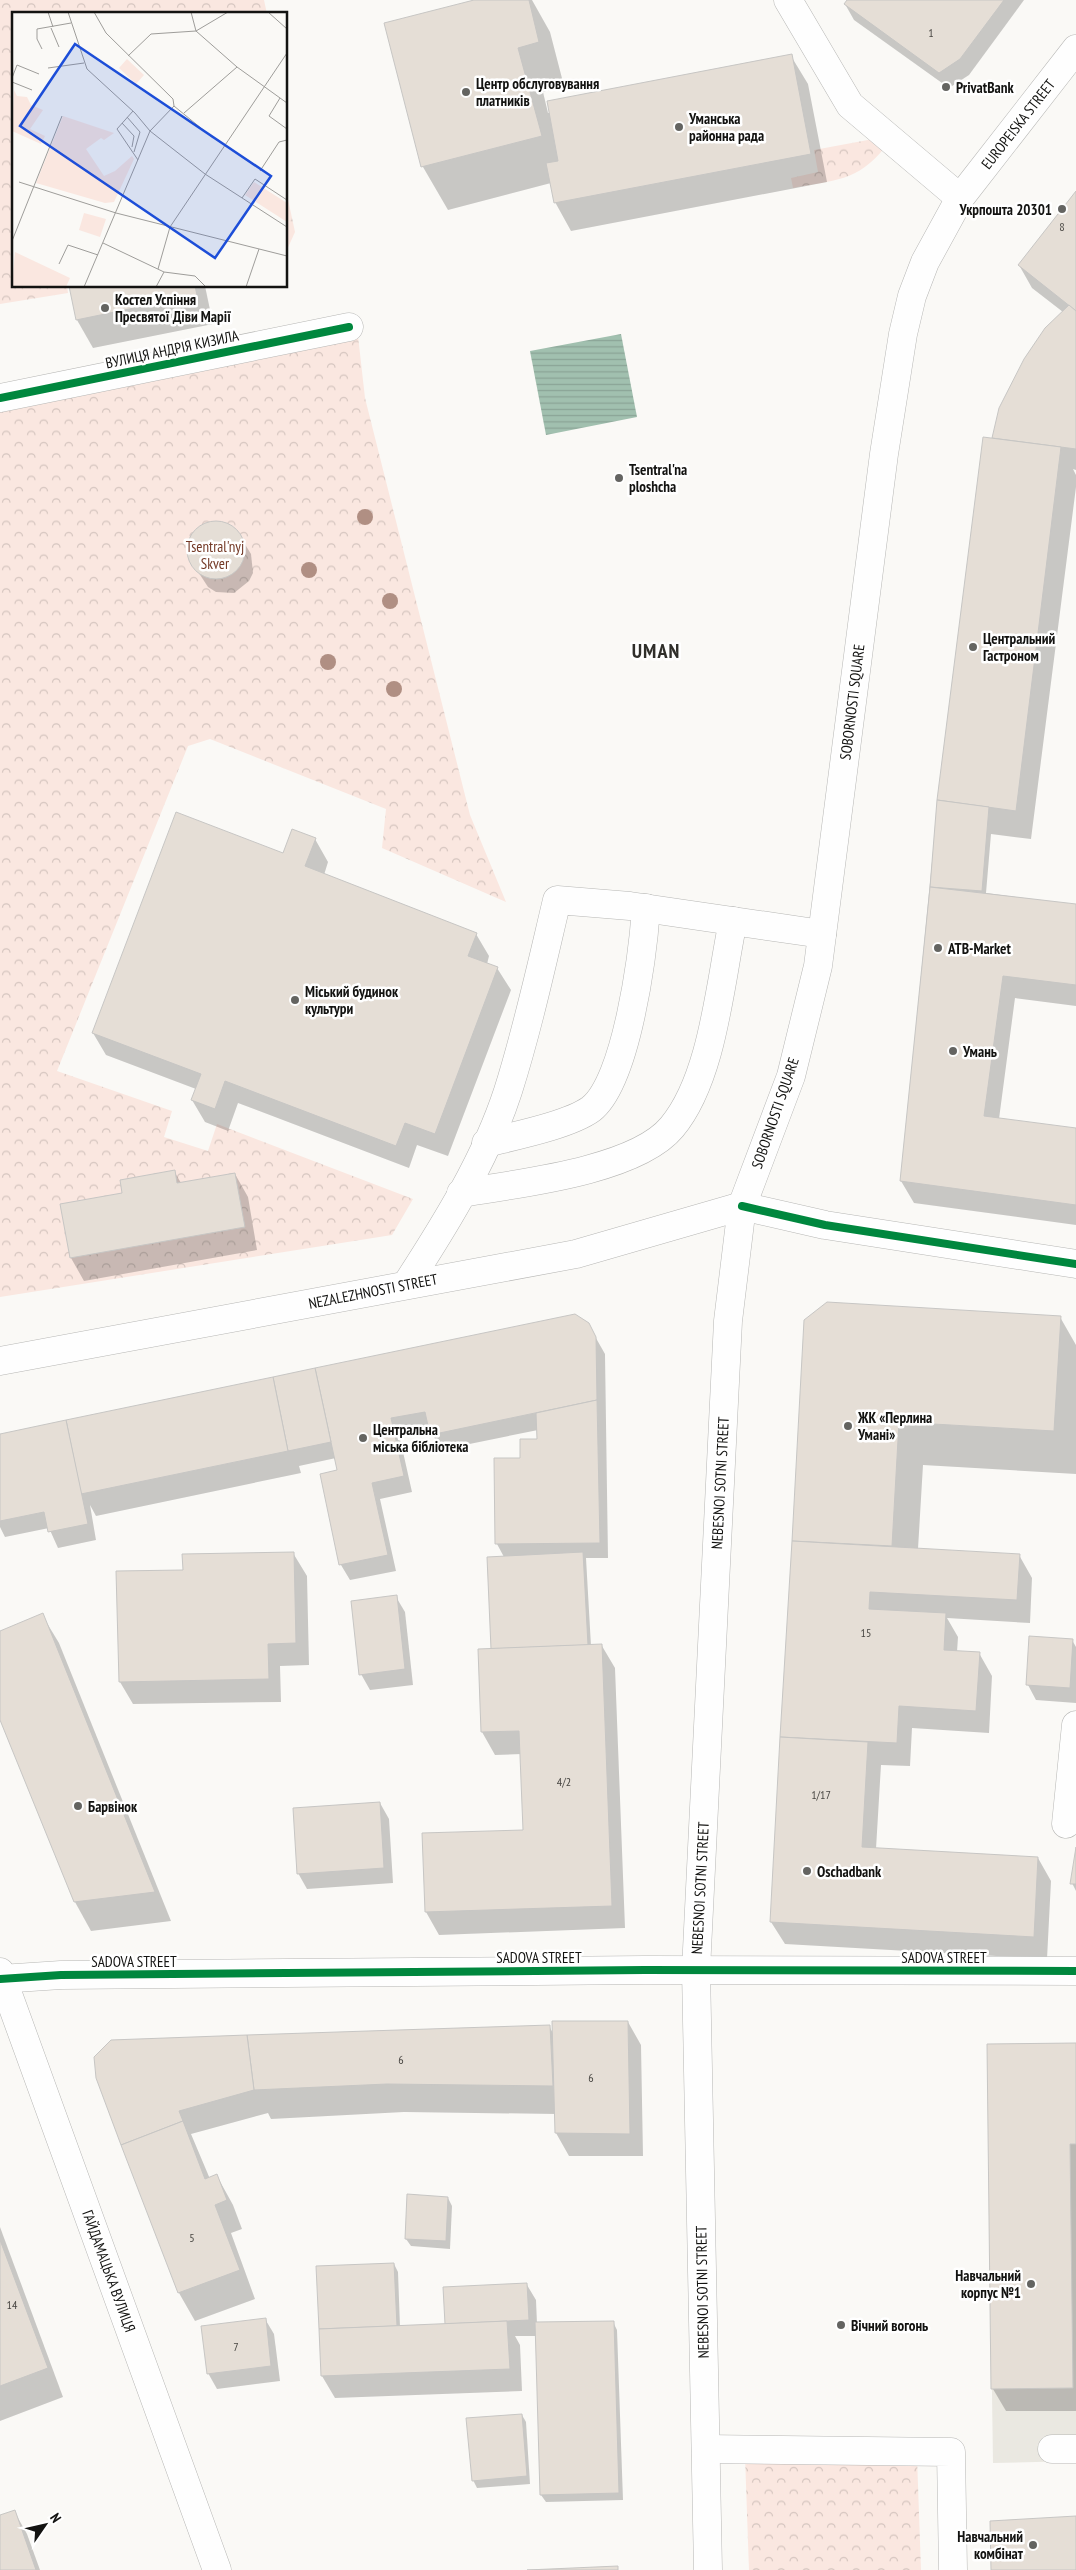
<svg xmlns="http://www.w3.org/2000/svg" width="1076" height="2570" viewBox="0 0 1076 2570" font-family="'PT Sans Narrow',sans-serif">
<defs>
<pattern id="forest-firs" width="22" height="20" patternUnits="userSpaceOnUse" patternTransform="scale(1.25)"><rect width="22" height="20" fill="#fae7e0"/><path d="M5 1l3.5 6h-7zM16 11l3.5 6h-7z" fill="#d5c5bf"/></pattern>
<pattern id="park-crowns" width="20" height="18" patternUnits="userSpaceOnUse" patternTransform="scale(1.25)"><rect width="20" height="18" fill="#fae7e0"/><path d="M2 6a3 3 0 1 1 6 0M12 15a3 3 0 1 1 6 0" fill="none" stroke="#d5c5bf"/></pattern>
<pattern id="water-rules" width="6" height="5" patternUnits="userSpaceOnUse" patternTransform="scale(1.25)"><rect width="6" height="5" fill="#a1c0af"/><path d="M0 2.5h6" fill="none" stroke="#8aa496"/></pattern>
</defs>
<rect width="100%" height="100%" fill="#faf9f6"/>
<!-- built -->
<polygon fill="#eae8e1" points="1076,2043 1076,2461 993,2463 987,2044"/>
<!-- forest -->
<polygon fill="url(#forest-firs)" points="286,190 295,232 286,252"/>
<!-- park -->
<g fill="url(#park-crowns)">
<polygon points="0,0 264,0 267,14 14,14 14,286 67,286 68,293 0,304"/>
<path d="M884,137L885,147C858,182 833,180 793,188L791,178L818,172L814,150Z"/>
<polygon points="358,336 365,398 470,815 506,902 382,848 386,809 210,739 188,746 57,1071 172,1111 164,1137 208,1151 217,1124 413,1199 392,1235 0,1297 0,412"/>
<polygon points="745,2456 917,2457 921,2570 749,2570"/>
</g>
<!-- water -->
<polygon fill="url(#water-rules)" points="621,334 637,417 546,435 530,351"/>
<!-- shadow -->
<g fill="#0003">
<polygon points="478,0 532,0 550,32 564,86 543,92 548,113 791,56 808,84 827,182 571,231 555,202 551,183 448,210 423,167"/>
<polygon points="848,0 1024,0 969,75 949,88 854,20 845,4"/>
<polygon points="1076,194 1076,470 1073,469 1076,475 1076,487 1031,839 991,834 986,893 1076,905 1076,1006 1015,998 999,1119 1076,1129 1076,1225 914,1203 901,1181 938,800 993,439 1000,409 1063,312 1032,288 1019,265"/>
<polygon points="70,286 205,286 213,324 93,348 77,320"/>
<polygon points="220,522 236,530 251,554 253,573 249,581 234,593 216,592 208,587 193,564 189,547 196,531 211,523"/>
<polygon points="315,839 328,862 324,875 476,934 489,956 487,964 497,968 511,990 448,1156 417,1145 409,1168 238,1103 228,1131 205,1122 192,1100 196,1089 106,1055 93,1033 284,855"/>
<polygon points="174,1171 181,1183 235,1174 248,1197 257,1250 84,1281 71,1258 61,1205 123,1194"/>
<polygon points="1060,1317 1076,1345 1076,1474 923,1465 918,1549 1019,1555 1032,1578 1030,1623 947,1618 958,1637 957,1652 979,1653 992,1676 989,1733 912,1728 910,1766 881,1765 876,1849 1038,1858 1051,1881 1047,1959 785,1944 771,1922 805,1321"/>
<polygon points="588,1324 605,1354 608,1558 586,1558 591,1646 602,1646 615,1668 625,1928 439,1935 426,1912 524,1831 522,1754 495,1755 482,1732 504,1557 497,1544 521,1459 538,1440 538,1430 440,1450 430,1428 399,1434 412,1492 380,1499 396,1571 350,1580 341,1565 322,1475 338,1471 336,1458 299,1466 301,1473 96,1516 90,1505 96,1540 58,1548 49,1528 5,1537 0,1527 0,1435"/>
<polygon points="293,1553 307,1576 309,1665 280,1666 281,1702 133,1704 120,1682 184,1571"/>
<polygon points="396,1597 405,1612 413,1685 370,1690 361,1674"/>
<polygon points="42,1615 59,1643 171,1921 91,1931 75,1902 0,1717 0,1632"/>
<polygon points="1072,1640 1076,1647 1076,1703 1036,1700 1028,1685"/>
<polygon points="380,1803 389,1819 393,1883 307,1889 298,1873"/>
<polygon points="1076,1855 1076,1891 1072,1883"/>
<polygon points="628,2022 641,2045 643,2156 569,2156 556,2133 556,2114 404,2112 271,2119 268,2113 191,2134 210,2179 217,2176 233,2205 242,2229 231,2233 255,2299 195,2321 179,2293 97,2078 549,2026 554,2035"/>
<polygon points="1076,2044 1076,2411 1006,2411 993,2389"/>
<polygon points="448,2198 452,2206 450,2249 411,2246 406,2239"/>
<polygon points="0,2227 63,2397 0,2421"/>
<polygon points="394,2264 398,2272 400,2327 447,2325 527,2285 536,2300 537,2324 613,2322 617,2330 623,2500 546,2502 541,2495 536,2336 515,2336 520,2345 522,2391 335,2398 322,2376"/>
<polygon points="265,2319 274,2334 280,2381 217,2389 208,2373"/>
<polygon points="522,2415 526,2422 530,2484 477,2488 473,2480"/>
<polygon points="14,2511 27,2534 40,2570 0,2570 0,2516"/>
</g>
<!-- building -->
<g fill="#e5ded6" stroke="#c7c6c4">
<polygon points="474,0 529,0 539,42 518,48 542,136 421,167 384,23"/>
<polygon points="847,0 1004,0 960,59 939,73 844,4"/>
<polygon points="792,54 811,154 554,203 546,163 558,161 547,101"/>
<polygon points="1076,191 1076,311 1018,265"/>
<polygon points="69,286 195,286 197,295 76,320"/>
<polygon points="1069,305 1076,311 1076,449 992,438 999,408 1024,359 1045,328"/>
<polygon points="983,437 1061,447 1016,811 937,800"/>
<circle cx="216" cy="550" r="29"/>
<polygon points="937,800 989,807 982,891 930,887"/>
<polygon points="176,812 283,853 292,829 316,838 305,866 477,933 468,956 498,967 435,1134 405,1123 396,1146 225,1081 215,1109 191,1100 201,1074 92,1033"/>
<polygon points="930,887 1076,904 1076,985 1003,976 984,1116 1076,1128 1076,1205 900,1181"/>
<polygon points="175,1170 177,1183 235,1173 245,1227 70,1258 60,1204 122,1193 120,1180"/>
<polygon points="827,1302 1061,1316 1054,1431 899,1422 892,1546 792,1541 804,1320"/>
<polygon points="575,1314 589,1323 596,1337 597,1400 430,1435 425,1412 391,1418 404,1476 372,1483 388,1555 339,1565 320,1474 337,1470 315,1368"/>
<polygon points="315,1368 331,1442 288,1451 273,1377"/>
<polygon points="273,1377 288,1451 81,1494 66,1420"/>
<polygon points="597,1400 600,1543 495,1544 494,1458 520,1458 520,1439 537,1439 536,1413"/>
<polygon points="66,1420 88,1524 48,1532 44,1512 0,1521 0,1434"/>
<polygon points="792,1541 1020,1554 1017,1600 870,1592 869,1609 946,1613 944,1650 980,1652 976,1711 899,1706 897,1743 780,1737"/>
<polygon points="294,1552 296,1643 268,1644 269,1679 119,1682 116,1571 183,1570 182,1554"/>
<polygon points="583,1552 588,1645 491,1649 487,1557"/>
<polygon points="397,1595 405,1669 359,1675 351,1601"/>
<polygon points="43,1613 155,1892 74,1902 0,1720 0,1631"/>
<polygon points="1029,1636 1073,1639 1070,1688 1026,1685"/>
<polygon points="602,1644 612,1906 425,1912 422,1833 523,1830 519,1731 481,1732 478,1649"/>
<polygon points="780,1737 868,1742 862,1847 1038,1857 1034,1937 770,1922"/>
<polygon points="380,1802 384,1868 297,1874 293,1808"/>
<polygon points="1076,1847 1076,1884 1070,1884"/>
<polygon points="552,2021 628,2021 630,2134 555,2133"/>
<polygon points="550,2025 553,2086 387,2084 254,2090 247,2035"/>
<polygon points="247,2035 254,2090 179,2111 183,2121 121,2145 96,2078 94,2057 111,2040"/>
<polygon points="1076,2043 1076,2144 1070,2144 1073,2388 991,2389 987,2044"/>
<polygon points="183,2121 205,2179 217,2174 227,2200 215,2205 240,2270 178,2293 121,2145"/>
<polygon points="407,2194 448,2197 446,2241 405,2239"/>
<polygon points="0,2240 48,2368 0,2386"/>
<polygon points="394,2263 397,2326 319,2329 316,2266"/>
<polygon points="527,2283 529,2320 445,2324 443,2287"/>
<polygon points="266,2318 271,2366 207,2374 201,2326"/>
<polygon points="507,2321 510,2369 321,2376 319,2329"/>
<polygon points="614,2321 619,2493 540,2495 535,2322"/>
<polygon points="522,2414 527,2476 472,2481 466,2418"/>
<polygon points="15,2510 36,2570 0,2570 0,2515"/>
<polygon points="1076,2516 1076,2570 991,2570 990,2521"/>
<polygon points="618,2566 618,2570 527,2570"/>
</g>
<g fill="none" stroke-linecap="round" stroke-linejoin="round">
<!-- minor casing -->
<g stroke="#b7b7b5" stroke-width="29">
<g id="minor">
<polyline points="788,0 850,105 960,198"/>
<polyline points="0,398 349,327"/>
<path d="M486,1143C514,1136 569,1125 591,1109C627,1081 643,953 646,908"/>
<path d="M461,1193C516,1184 636,1171 672,1127C713,1078 720,983 733,921"/>
<polyline points="742,1206 825,1225 1076,1264"/>
<path d="M406,1285C445,1225 486,1159 508,1091C528,1028 542,963 557,900L630,906L822,934"/>
<polyline points="1066,1824 1076,1725"/>
<polyline points="0,1979 61,1975 645,1970 1076,1971"/>
<polyline points="706,2449 951,2452 953,2570"/>
<polyline points="1052,2449 1076,2449"/>
</g>
</g>
<!-- major casing -->
<g stroke="#b7b7b5" stroke-width="29">
<g id="major">
<polyline points="0,1361 576,1254 742,1206"/>
<polyline points="0,1972 217,2570"/>
<polyline points="708,2570 696,1970 728,1321 742,1206 791,1076 818,966 884,454 903,334 912,296 925,262 960,198 1076,49"/>
</g>
</g>
<!-- minor -->
<use href="#minor" stroke="#fefefe" stroke-width="28"/>
<!-- major -->
<use href="#major" stroke="#fefefe" stroke-width="28"/>
<!-- cycleway casing -->
<g stroke="#fff" stroke-width="11">
<g id="cycleway">
<polyline points="0,398 349,327"/>
<polyline points="742,1206 825,1225 1076,1264"/>
<polyline points="0,1979 61,1975 645,1970 1076,1971"/>
</g>
</g>
<!-- cycleway -->
<use href="#cycleway" stroke="#00873e" stroke-width="8"/>
</g>
<!-- trees -->
<g fill="#b08f83">
<circle cx="365" cy="517" r="8"/>
<circle cx="309" cy="570" r="8"/>
<circle cx="390" cy="601" r="8"/>
<circle cx="328" cy="662" r="8"/>
<circle cx="394" cy="689" r="8"/>
</g>
<!-- markers -->
<g fill="#646461" stroke="#fff" stroke-width="2">
<circle cx="946" cy="87" r="5"/>
<circle cx="466" cy="92" r="5"/>
<circle cx="679" cy="127" r="5"/>
<circle cx="1062" cy="209" r="5"/>
<circle cx="105" cy="308" r="5"/>
<circle cx="619" cy="478" r="5"/>
<circle cx="973" cy="647" r="5"/>
<circle cx="938" cy="948" r="5"/>
<circle cx="295" cy="1000" r="5"/>
<circle cx="953" cy="1051" r="5"/>
<circle cx="848" cy="1426" r="5"/>
<circle cx="363" cy="1438" r="5"/>
<circle cx="78" cy="1806" r="5"/>
<circle cx="807" cy="1871" r="5"/>
<circle cx="1031" cy="2284" r="5"/>
<circle cx="841" cy="2325" r="5"/>
<circle cx="1033" cy="2545" r="5"/>
</g>
<g text-anchor="middle" dominant-baseline="central" stroke-width="5" stroke-linejoin="round" paint-order="stroke">
<!-- number labels -->
<g font-size="12" fill="#484642">
<text x="931" y="32">1</text>
<text x="1062" y="226">8</text>
<text x="866" y="1632">15</text>
<text x="564" y="1781">4/2</text>
<text x="821" y="1794">1/17</text>
<text x="401" y="2059">6</text>
<text x="591" y="2077">6</text>
<text x="192" y="2237">5</text>
<text x="12" y="2304">14</text>
<text x="236" y="2346">7</text>
</g>
<!-- poi labels -->
<g font-size="15" font-weight="bold" fill="#131311" stroke="#fff" text-anchor="start">
<text x="476" y="83">Центр обслуговування<tspan x="476" dy="17">платників</tspan></text>
<text x="956" y="87">PrivatBank</text>
<text x="689" y="118">Уманська<tspan x="689" dy="17">районна рада</tspan></text>
<text x="1052" y="209" text-anchor="end">Укрпошта 20301</text>
<text x="115" y="299">Костел Успіння<tspan x="115" dy="17">Пресвятої Діви Марії</tspan></text>
<text x="629" y="469">Tsentral'na<tspan x="629" dy="17">ploshcha</tspan></text>
<text x="983" y="638">Центральний<tspan x="983" dy="17">Гастроном</tspan></text>
<text x="948" y="948">ATB-Market</text>
<text x="305" y="991">Міський будинок<tspan x="305" dy="17">культури</tspan></text>
<text x="963" y="1051">Умань</text>
<text x="858" y="1417">ЖК «Перлина<tspan x="858" dy="17">Умані»</tspan></text>
<text x="373" y="1429">Центральна<tspan x="373" dy="17">міська бібліотека</tspan></text>
<text x="88" y="1806">Барвінок</text>
<text x="817" y="1871">Oschadbank</text>
<text x="1021" y="2275" text-anchor="end">Навчальний<tspan x="1021" dy="17">корпус №1</tspan></text>
<text x="851" y="2325">Вічний вогонь</text>
<text x="1023" y="2536" text-anchor="end">Навчальний<tspan x="1023" dy="17">комбінат</tspan></text>
</g>
<!-- street labels -->
<g font-size="15" fill="#131311" stroke="#fff">
<text transform="translate(1018 124) rotate(-52)">EUROPEISKA STREET</text>
<text transform="translate(172 349) rotate(-12)">ВУЛИЦЯ АНДРІЯ КИЗИЛА</text>
<text transform="translate(852 702) rotate(-83)">SOBORNOSTI SQUARE</text>
<text transform="translate(775 1113) rotate(-71)">SOBORNOSTI SQUARE</text>
<text transform="translate(373 1291) rotate(-11)">NEZALEZHNOSTI STREET</text>
<text transform="translate(720 1483) rotate(-87)">NEBESNOI SOTNI STREET</text>
<text transform="translate(700 1888) rotate(-87)">NEBESNOI SOTNI STREET</text>
<text x="539" y="1957">SADOVA STREET</text>
<text x="944" y="1957">SADOVA STREET</text>
<text x="134" y="1961">SADOVA STREET</text>
<text transform="translate(109 2271) rotate(70)">ГАЙДАМАЦЬКА ВУЛИЦЯ</text>
<text transform="translate(702 2292) rotate(-91)">NEBESNOI SOTNI STREET</text>
</g>
<!-- park labels -->
<g font-size="15" fill="#733825" stroke="#fff">
<text x="215" y="546">Tsentral'nyj<tspan x="215" dy="17">Skver</tspan></text>
</g>
<!-- district labels -->
<g font-size="20" font-weight="bold" letter-spacing="1" fill="#302f2b" stroke="#fff">
<text x="656" y="651">UMAN</text>
</g>
</g>
<!-- overview -->
<g transform="translate(12 12)">
<rect width="275" height="275" fill="#faf9f6"/>
<path d="M115,47L132,63L124,72L107,56ZM2,78L5,84L15,85L19,93L31,98L18,117L33,124L29,132L0,119ZM51,104L102,121L92,128L89,126L74,137L92,164L103,159L120,144L122,147L102,190L93,191L24,171ZM242,170L275,191V210L233,183ZM72,201L94,207L88,225L67,218ZM3,240L58,266L54,275H0Z" fill="#fae7e0"/>
<path fill="none" stroke="#9e9d9a" stroke-width="1" d="M36,0L41,15M56,0L75,57L123,101L138,119L193,162L275,215M82,0L94,21L161,87L162,94L201,126M179,0L184,19M256,0L275,17M39,16L47,35M184,19L225,55L275,91M30,37L25,27V17L59,11M116,44L139,22L184,19L216,0M36,56L72,51M0,66L5,53L27,62M0,70L20,78M268,86L257,104L275,117M121,99L105,117L126,148M172,101L225,55M115,105L128,120L122,140M110,111L122,124L120,135M138,119L162,94M248,159L267,130L275,128M7,170L104,201M230,186L243,167L275,188M104,201L275,244M0,229L50,104M91,231L152,260L183,264L194,275M47,252L56,233L86,243M146,257L158,215L275,41M72,275L138,119M144,275L152,260M234,275L247,237"/>
<path fill="#1d4ed8" fill-opacity="0.15" stroke="#1d4ed8" stroke-width="2.5" d="M63,32L259,164L203,246L8,114Z"/>
<rect width="275" height="275" fill="none" stroke="#131311" stroke-width="2.5"/>
</g>
<!-- north arrow -->
<g transform="translate(45 2525) rotate(56)" stroke="#ffffff" stroke-width="4" paint-order="stroke">
<path d="M0-4L9 19L0 12L-9 19Z" fill="#131311"/>
<text y="-8" font-size="14" font-weight="bold" text-anchor="middle" fill="#131311">N</text>
</g>
</svg>
